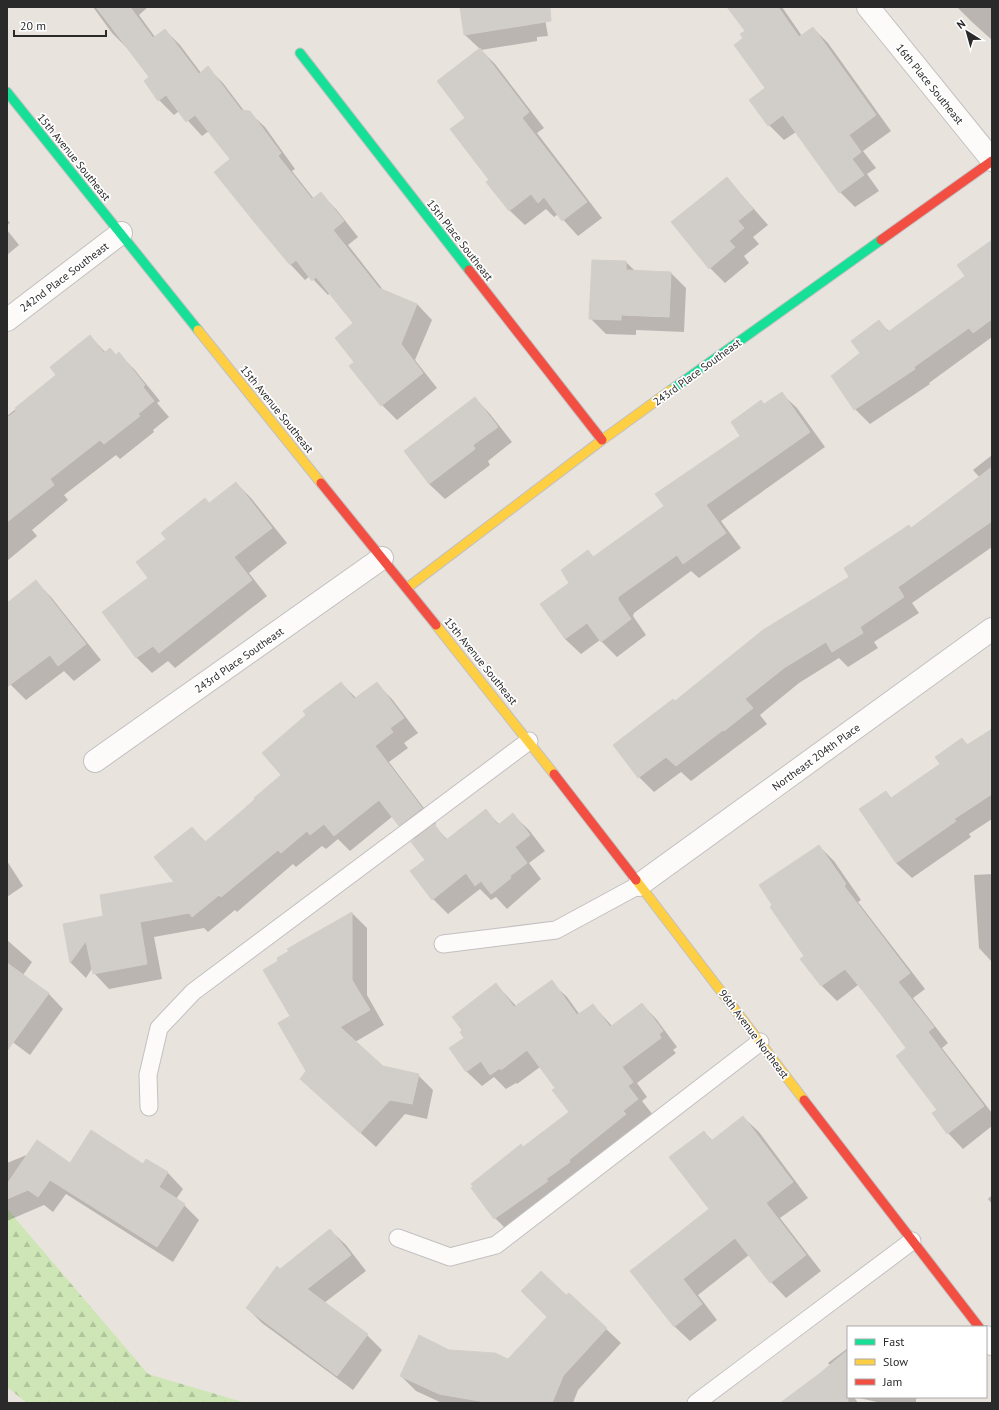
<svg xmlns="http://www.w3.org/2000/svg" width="999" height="1410" viewBox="0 0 999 1410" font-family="'PT Sans',sans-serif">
<defs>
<pattern id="forest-firs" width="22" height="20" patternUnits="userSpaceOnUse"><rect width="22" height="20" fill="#cee6b5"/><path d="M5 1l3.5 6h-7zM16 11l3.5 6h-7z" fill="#b1c59c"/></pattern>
</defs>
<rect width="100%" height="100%" fill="#e9e3de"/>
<!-- forest -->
<polygon fill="url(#forest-firs)" points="7,1206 9,1211 148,1374 246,1403 27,1403 7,1387"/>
<!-- shadow -->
<g fill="#0003">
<polygon points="93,7 148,7 139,15 155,37 165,30 180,45 201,73 208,68 223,83 245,112 249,112 265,127 295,169 292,171 314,199 321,194 336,209 358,237 348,245 384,291 417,304 432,320 415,360 437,388 397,420 382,405 356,362 354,323 330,293 328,295 310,276 305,280 290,264 232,159 209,131 202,136 179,111 174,115 159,100 150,77 127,48 112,33"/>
<polygon points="461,7 543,7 548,36 537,37 537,41 481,50 495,64 544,128 537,133 602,218 578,236 558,214 554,217 546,209 525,225 509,210 490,180 466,118 480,49 465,35"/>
<polygon points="728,7 782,7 802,36 813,28 828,43 891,131 863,151 876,168 867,174 879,191 855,207 840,192 796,132 784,140 769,125 766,88 744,38 746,31"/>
<polygon points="957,7 992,7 992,40 972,22"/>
<polygon points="727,178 768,225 753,237 759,244 744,256 749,263 725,283 710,268"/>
<polygon points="7,219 10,223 7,225"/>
<polygon points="7,230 19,245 7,255"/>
<polygon points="992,251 992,337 929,383 930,384 870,424 855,409 861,353 879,322 890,332 967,276"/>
<polygon points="626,262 635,271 671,273 686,288 684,332 636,330 636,335 606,334 590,318"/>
<polygon points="90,336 106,353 117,356 119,354 134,369 160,401 157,403 169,417 153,430 154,432 120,459 116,455 64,495 68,500 32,530 37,536 7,561 7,416 58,375"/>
<polygon points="781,393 797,408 825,447 721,521 741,548 699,578 691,571 634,613 633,616 646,635 617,657 600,640 581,654 565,639 542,604 571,583 588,551 594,558 665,506 742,436 764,405"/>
<polygon points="475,398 490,414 512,442 488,461 490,465 445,499 429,484"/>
<polygon points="992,455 992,547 912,603 919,613 874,642 878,648 848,667 839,658 799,683 760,715 767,724 691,781 681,772 654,792 639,777 675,702 851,577 911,529 980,478 973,470"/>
<polygon points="236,483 251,498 287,543 249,573 267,596 175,668 168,661 152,673 137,658 103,612 149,578 167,540"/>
<polygon points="36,582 51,597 101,660 74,681 64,671 26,700 7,681 7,605"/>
<polygon points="341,683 357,699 377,684 392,699 418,733 404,743 408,748 389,762 436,824 434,826 448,840 486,811 500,825 513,815 529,830 545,851 529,863 541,879 507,909 496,897 491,900 480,889 448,914 433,899 426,860 415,840 393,816 350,851 338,839 326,849 322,846 296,867 293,864 237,912 235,910 208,932 204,928 154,937 162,979 109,989 94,973 93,967 86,978 71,963 64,924 105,917 176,882 192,828 206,842 245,810 282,776 308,715"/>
<polygon points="992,730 992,819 969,834 971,837 912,878 896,863 886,792 892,799 941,765 962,739 969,746"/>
<polygon points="819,846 834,861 861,900 858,902 925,989 913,998 948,1043 942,1048 992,1113 992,1126 963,1149 948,1133 933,1114 938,1110 908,1049 858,985 837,1001 822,986 802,959 806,956"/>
<polygon points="7,861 23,886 7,897"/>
<polygon points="992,874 992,962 979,948 974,875"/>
<polygon points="352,913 367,928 367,995 384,1025 355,1042 382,1067 418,1075 433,1090 427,1119 405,1114 376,1147 301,1079 308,1072 292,1016"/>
<polygon points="7,940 32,962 23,975 48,993 63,1009 30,1055 7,1038"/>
<polygon points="551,982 567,997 580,1015 593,1005 612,1026 642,1004 657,1020 677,1047 673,1050 676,1053 637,1083 647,1097 642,1101 653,1115 510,1233 495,1218 523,1148 570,1112 556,1088 540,1067 517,1084 516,1083 506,1089 494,1077 482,1086 466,1071 465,1038 496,984 517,1007"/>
<polygon points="743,1117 759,1132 808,1198 780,1218 821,1271 786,1298 771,1282 749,1255 698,1295 717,1320 690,1341 674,1326 631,1271 711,1210 704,1132 713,1141"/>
<polygon points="29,1154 70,1164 144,1165 147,1160 168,1173 183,1189 176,1199 184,1205 199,1220 173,1262 66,1194 53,1212 44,1205 7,1221 7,1163"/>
<polygon points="992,1195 992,1204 988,1199"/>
<polygon points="330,1230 346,1245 366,1271 324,1303 367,1335 382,1350 353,1390 262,1323 247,1308 280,1270"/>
<polygon points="569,1294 621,1343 578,1390 573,1403 442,1403 416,1391 401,1376 449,1351 509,1360"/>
<polygon points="848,1348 848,1397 854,1397 858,1403 782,1403 816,1377 830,1365 828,1363"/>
<polygon points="855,1397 919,1397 916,1399 916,1403 881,1403"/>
</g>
<!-- building -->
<g fill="#d1cdc9" stroke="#d4cfcb">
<polygon points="96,7 130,7 153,38 165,29 199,74 208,66 241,110 250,111 281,153 278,156 312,199 321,192 344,221 333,230 379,288 417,304 401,344 423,373 381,406 349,366 354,362 335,338 353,323 316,277 312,281 296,260 290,265 255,223 214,172 230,159 195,115 186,122 166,95 158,101 144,81 149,77"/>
<polygon points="460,7 550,7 551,21 464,35"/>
<polygon points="727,7 778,7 799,37 813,27 876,115 849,135 861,152 852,159 864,175 839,193 783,115 768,126 749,100 765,88 734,45 743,38 740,34 745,31"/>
<polygon points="480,48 529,112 522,118 587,202 562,221 544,197 538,203 531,194 509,211 486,182 489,180 450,129 465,118 437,81"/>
<polygon points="727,177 753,209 738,221 744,228 729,241 735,247 709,269 671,222"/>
<polygon points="992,240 992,319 973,333 969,328 914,367 915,369 854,410 831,376 860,353 851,341 879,320 888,332 965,276 957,265"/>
<polygon points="592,260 626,261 626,270 671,272 669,317 621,315 621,320 589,319"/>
<polygon points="90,335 104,353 110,348 116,355 119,352 145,385 143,387 154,401 138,414 140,416 104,444 100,440 50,479 54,485 7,522 7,418 16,411 15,408 56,375 50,367"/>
<polygon points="782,392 810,432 706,505 726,533 683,564 677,555 618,597 618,600 631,619 601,642 587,623 565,639 540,604 569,583 561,570 588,550 593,557 664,506 655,494 740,436 731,422 761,400 764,404"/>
<polygon points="475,397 498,427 473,445 475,449 429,484 404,451"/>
<polygon points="992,467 992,521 898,587 904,597 860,627 863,633 832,652 826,642 784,668 745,699 753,708 724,731 723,730 676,766 666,757 638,778 613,745 673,699 675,701 763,630 849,577 844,568 909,525 911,528"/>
<polygon points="236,482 272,528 234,557 252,580 159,653 153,646 136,658 102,612 148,578 136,562 166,539 161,533 205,498 209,503"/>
<polygon points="36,580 86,644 58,666 50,655 7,687 7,603"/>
<polygon points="341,682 354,699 377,682 404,718 390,728 393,732 375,746 422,808 399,826 379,800 334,836 324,824 310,835 307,831 281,853 278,850 221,897 219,895 192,917 189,913 140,922 147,964 93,974 86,941 70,963 63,924 103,916 100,895 174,882 154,857 192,827 205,842 244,809 255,799 254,798 281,775 262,753 306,715 303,711"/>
<polygon points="992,729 992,794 954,819 956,821 896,863 859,809 886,791 891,798 940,764 935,757 962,738 967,745"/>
<polygon points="486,809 498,825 513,813 530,835 515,847 527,863 510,876 511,878 491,894 481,881 475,886 466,873 432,900 410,871 425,860 411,842 434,824 446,840"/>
<polygon points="819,845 846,884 844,886 910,973 898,982 934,1027 928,1032 984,1106 947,1134 932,1113 937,1110 896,1056 906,1048 872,1002 845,969 821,986 800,959 804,956 770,907 772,905 759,885"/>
<polygon points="352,912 352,980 370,1010 340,1027 383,1066 419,1074 412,1104 390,1100 360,1133 300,1079 306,1071 278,1023 290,1016 263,970 278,961 277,958 289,951 287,949"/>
<polygon points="7,963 49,993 7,1051"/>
<polygon points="552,980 577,1015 593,1004 610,1027 642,1003 663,1031 659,1034 661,1038 622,1067 633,1082 628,1086 638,1099 623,1111 626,1114 569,1160 570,1162 546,1179 548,1181 494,1219 471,1188 473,1187 471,1184 521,1144 523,1147 569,1112 552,1090 555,1088 527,1050 501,1070 500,1068 490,1075 481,1061 466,1072 449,1048 464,1038 460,1032 462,1030 452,1017 496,983 514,1007"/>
<polygon points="743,1116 793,1182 766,1203 806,1255 770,1283 735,1238 683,1279 702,1304 674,1327 630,1271 709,1209 669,1157 704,1131 711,1141"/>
<polygon points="91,1130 143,1164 146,1159 168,1172 159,1187 185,1204 157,1247 50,1180 38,1197 28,1190 7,1199 7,1184 37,1140 70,1163"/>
<polygon points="330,1229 351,1255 307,1289 368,1334 337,1376 246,1308 277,1266 280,1269"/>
<polygon points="541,1271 566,1295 569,1293 607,1328 563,1376 552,1403 491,1403 439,1394 400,1376 419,1335 449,1350 495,1353 508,1359 547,1317 521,1291"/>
<polygon points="848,1350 848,1403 780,1403 819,1374"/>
</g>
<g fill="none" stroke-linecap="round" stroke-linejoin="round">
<!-- lane casing -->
<g stroke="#c2c0c0" stroke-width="19">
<g id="lane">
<polyline points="443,944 556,930 639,885"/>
<polyline points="149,1107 148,1075 159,1028 193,992 529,741"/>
<polyline points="398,1238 450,1257 496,1245 760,1042"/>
<polyline points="696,1403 912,1241"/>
</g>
</g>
<!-- street casing -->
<g stroke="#c2c0c0" stroke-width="24">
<g id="street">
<polyline points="868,7 992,160"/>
<polyline points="7,320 121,233"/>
<polyline points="95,761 382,558"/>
<polyline points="639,885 992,629"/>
<polyline points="986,1337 992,1344"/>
</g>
</g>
<!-- fast casing -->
<g stroke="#c2c0c0" stroke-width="11">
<g id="fast">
<polyline points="300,53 469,270"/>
<polyline points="7,92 198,330"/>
<polyline points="671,390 881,240"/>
</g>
</g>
<!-- slow casing -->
<g stroke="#c2c0c0" stroke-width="11">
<g id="slow">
<polyline points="198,330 321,483"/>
<polyline points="407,588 602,440 671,390"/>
<polyline points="436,625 554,774"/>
<polyline points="636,880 804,1100"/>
</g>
</g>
<!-- jam casing -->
<g stroke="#c2c0c0" stroke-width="11">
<g id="jam">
<polyline points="881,240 992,161"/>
<polyline points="469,270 602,440"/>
<polyline points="321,483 436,625"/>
<polyline points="554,774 636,880"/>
<polyline points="804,1100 979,1327"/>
</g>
</g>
<!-- lane -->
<use href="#lane" stroke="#fcfbfa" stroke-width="17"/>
<!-- street -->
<use href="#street" stroke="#fcfbfa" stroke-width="22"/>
<!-- fast -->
<use href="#fast" stroke="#16e098" stroke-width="9"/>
<!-- slow -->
<use href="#slow" stroke="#ffcf43" stroke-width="9"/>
<!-- jam -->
<use href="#jam" stroke="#f24e42" stroke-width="9"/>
</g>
<g text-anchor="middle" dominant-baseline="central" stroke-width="3.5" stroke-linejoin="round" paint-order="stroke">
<!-- street labels -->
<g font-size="11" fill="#2a2a2a" stroke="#fff">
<text transform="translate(930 84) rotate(51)">16th Place Southeast</text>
<text transform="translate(74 157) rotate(51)">15th Avenue Southeast</text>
<text transform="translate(460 240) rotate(52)">15th Place Southeast</text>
<text transform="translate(64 277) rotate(-37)">242nd Place Southeast</text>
<text transform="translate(697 372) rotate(-36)">243rd Place Southeast</text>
<text transform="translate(277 409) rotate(51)">15th Avenue Southeast</text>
<text transform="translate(239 660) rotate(-35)">243rd Place Southeast</text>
<text transform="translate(481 661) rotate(51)">15th Avenue Southeast</text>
<text transform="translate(816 757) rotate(-36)">Northeast 204th Place</text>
<text transform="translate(754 1034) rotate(53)">96th Avenue Northeast</text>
</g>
</g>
<!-- border -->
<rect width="999" height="1410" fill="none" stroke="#2a2a2a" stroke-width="16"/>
<!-- legend -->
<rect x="847" y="1326" width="140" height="72" fill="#ffffff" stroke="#aaaaaa"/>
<rect x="855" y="1339" width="20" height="6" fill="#16e098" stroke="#aaaaaa"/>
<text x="883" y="1346" font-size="12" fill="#2a2a2a">Fast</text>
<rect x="855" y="1359" width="20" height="6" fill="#ffcf43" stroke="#aaaaaa"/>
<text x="883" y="1366" font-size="12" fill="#2a2a2a">Slow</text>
<rect x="855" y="1379" width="20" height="6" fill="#f24e42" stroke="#aaaaaa"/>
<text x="883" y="1386" font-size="12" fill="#2a2a2a">Jam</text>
<!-- north arrow -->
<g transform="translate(967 32) rotate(323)" stroke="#ffffff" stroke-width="3" paint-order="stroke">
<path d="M0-3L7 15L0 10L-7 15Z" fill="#2a2a2a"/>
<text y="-6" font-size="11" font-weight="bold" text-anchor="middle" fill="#2a2a2a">N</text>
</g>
<!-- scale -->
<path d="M14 30v6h92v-6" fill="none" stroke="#2a2a2a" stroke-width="2"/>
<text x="20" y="30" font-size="12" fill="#2a2a2a" stroke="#ffffff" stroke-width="3" paint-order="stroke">20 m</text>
</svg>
